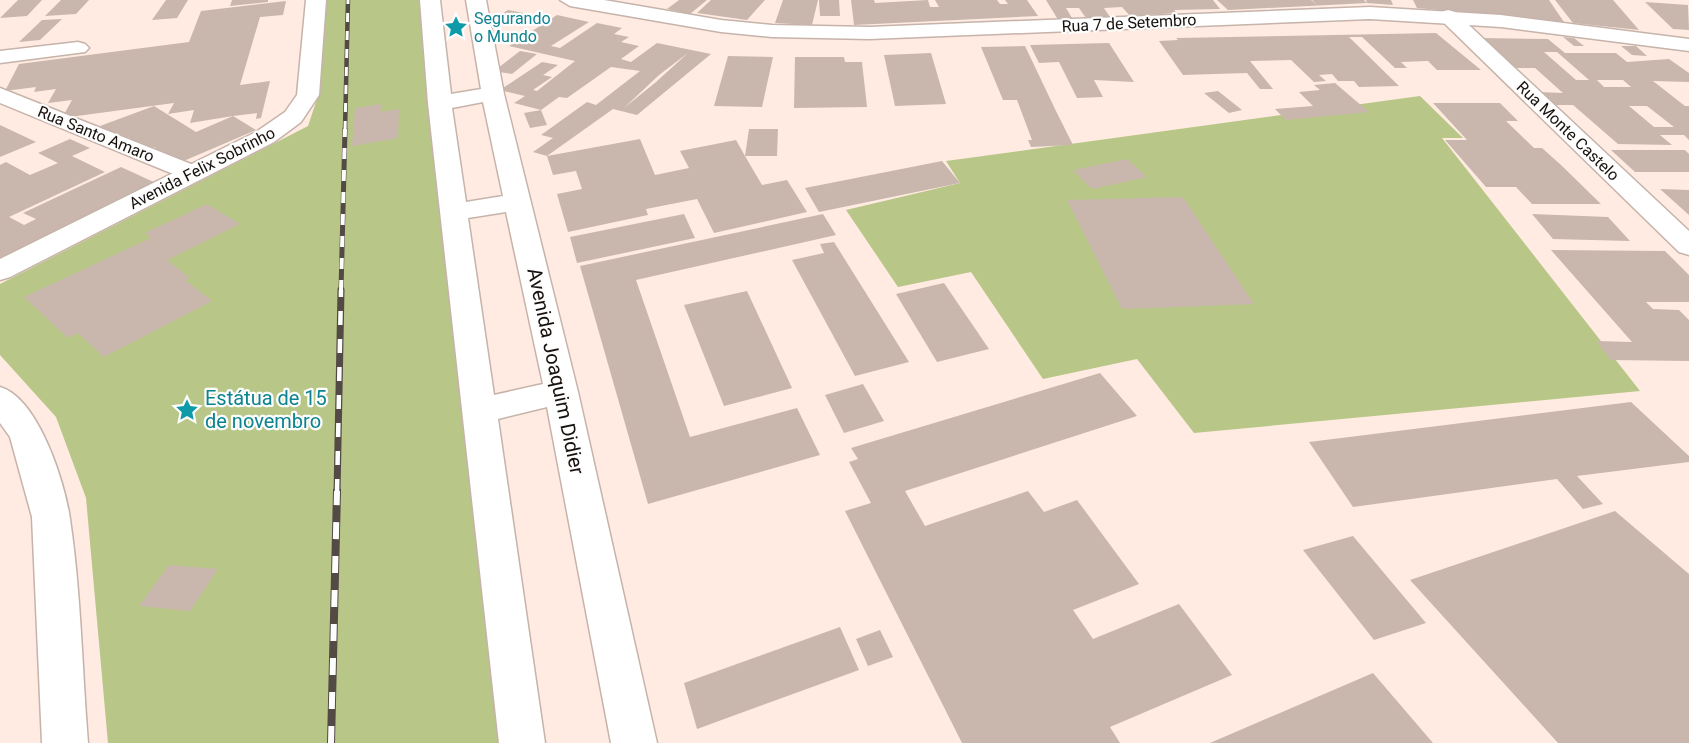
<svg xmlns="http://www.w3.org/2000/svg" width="1689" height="743" viewBox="0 0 1689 743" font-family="Roboto,sans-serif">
<rect width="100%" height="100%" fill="#ffebe1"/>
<!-- green -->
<g fill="#b8c688">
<polygon points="324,0 420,0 429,115 503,743 108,743 86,498 56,417 0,355 0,284 308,126 318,96"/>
<polygon points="1420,96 1463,138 1442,138 1640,391 1194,433 1137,359 1043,379 971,272 898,287 846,210 960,183 946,161"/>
</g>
<!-- building -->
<g fill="#c9b7ad" fill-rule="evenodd">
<polygon points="18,0 42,0 27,16 0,18"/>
<polygon points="61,0 89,0 76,14 45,16"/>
<polygon points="166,0 188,0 177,18 152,20"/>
<polygon points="232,0 268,0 268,2 230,6"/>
<polygon points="679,0 707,0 690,14 667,9"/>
<polygon points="711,0 765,0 747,20 697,13"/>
<polygon points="783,0 818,0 812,25 775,23"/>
<polygon points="819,0 839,0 840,16 820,16"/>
<polygon points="851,0 874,0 875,3 928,0 930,7 939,7 935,0 997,0 1000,4 1008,4 1005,0 1027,0 1038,16 854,25"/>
<polygon points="1046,0 1213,0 1220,9 1174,10 1177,13 1130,16 1122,7 1104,8 1110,17 1086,18 1079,8 1066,8 1072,18 1057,18"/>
<polygon points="1217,0 1311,0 1317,5 1312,0 1364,0 1367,3 1366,0 1391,0 1393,5 1367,3 1228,10"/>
<polygon points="1413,0 1549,0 1564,22 1417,8"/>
<polygon points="1555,0 1613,0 1639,30 1573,23"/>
<polygon points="286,1 283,15 260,17 240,85 270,81 261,118 256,119 257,113 233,116 256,130 179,163 154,147 147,149 128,137 121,140 100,126 154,106 196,132 233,116 190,123 194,110 168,114 174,103 62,118 72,100 48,103 56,89 34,92 36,87 5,91 19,64 189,42 201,11"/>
<polygon points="1645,2 1688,5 1689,30 1673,29"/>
<polygon points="508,10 534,15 520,24 494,19"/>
<path d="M557,15L589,22L551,46L560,48L597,23L622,28L614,34L629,37L621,42L639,46L621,59L631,62L657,43L711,54L637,115L613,109L547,156L640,139L655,175L689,168L680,151L736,140L745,156L749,129H778L777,156H745L762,185L787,180L807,212L714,233L697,199L646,209L648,215L568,232L557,194L582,189L576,171L553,175L547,156L533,152L553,138L541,135L587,102L596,105L640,71L611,67L567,98L559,97L541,110L514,103L525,96L500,90L542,62L558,65L543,75L552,77L533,90L537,91L575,61L509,46ZM688,53L656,82L624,108L659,75Z"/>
<polygon points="62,19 40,40 19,42 42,20"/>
<polygon points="1436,33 1481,70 1437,70 1428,61 1401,62 1407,68 1395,68 1362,37 1349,37 1399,86 1359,87 1354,81 1338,81 1332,74 1319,75 1326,81 1314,82 1291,60 1250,61 1273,89 1260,89 1247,73 1183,75 1159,41 1178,40 1176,38"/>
<polygon points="1563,37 1574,38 1584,46 1574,46"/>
<path d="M1482,38L1548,39L1565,53H1616L1627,62L1669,59L1689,73V82L1653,81L1685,106H1689V140L1684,135H1660L1672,145L1618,144L1573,105H1553L1539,92L1563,93L1535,68H1514ZM1544,52H1557L1589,80H1576ZM1597,80H1623L1631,87H1604ZM1629,106H1647L1674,127H1654Z"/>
<polygon points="1109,43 1134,82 1094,80 1103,97 1077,98 1059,62 1039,63 1030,45"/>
<polygon points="1025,46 1055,109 1073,145 1031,147 1028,140 1032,140 1017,100 1003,100 981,47"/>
<polygon points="1621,46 1636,46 1647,56 1632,55"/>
<polygon points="520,51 537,54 512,74 494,71"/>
<polygon points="931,53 946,104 895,106 884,55"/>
<polygon points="728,56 773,57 762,107 714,106"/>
<polygon points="795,57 844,57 845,62 862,62 867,107 794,108"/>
<polygon points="1335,83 1369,112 1286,120 1275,109 1313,106 1299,92 1320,90 1314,85"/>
<polygon points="1218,91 1242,110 1229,113 1204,93"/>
<polygon points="1433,103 1500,103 1518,121 1506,121 1534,148 1542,148 1561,165 1601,204 1532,204 1516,187 1486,187 1445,140 1467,140"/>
<polygon points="381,104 381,112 399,109 398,138 352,146 355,108"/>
<polygon points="541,110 547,125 530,128 524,113"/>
<polygon points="0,125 36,142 0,157"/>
<polygon points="70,139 90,148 72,156 105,172 9,217 24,225 36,219 23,213 121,167 158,184 0,262 0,165 6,162 30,175 58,163 38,153"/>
<polygon points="1611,150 1685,150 1689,154 1689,172 1635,172"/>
<polygon points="1127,159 1147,177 1092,189 1073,170"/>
<polygon points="942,161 960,183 819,212 805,188"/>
<polygon points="1660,189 1689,190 1689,215"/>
<polygon points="1183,197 1254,304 1122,309 1067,200"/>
<polygon points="207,204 240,224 167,260 190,278 185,280 212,301 104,357 78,333 68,338 24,297 151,238 145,233"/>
<polygon points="684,214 695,238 577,263 570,237"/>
<polygon points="823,214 836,235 636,280 690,437 797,408 820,455 648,504 580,266"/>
<polygon points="1532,214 1608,217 1630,241 1553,239"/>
<polygon points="834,242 909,362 855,376 792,260 824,253 820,244"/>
<polygon points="1551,250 1665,251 1689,275 1689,302 1646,302 1653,309 1679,310 1689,320 1689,361 1611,360 1596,341 1632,342"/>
<polygon points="944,283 989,349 937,362 896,294"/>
<polygon points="747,291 792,388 724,406 684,305"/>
<polygon points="1100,373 1137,416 905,491 925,526 1028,491 1044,512 1077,500 1139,584 1073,610 1093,639 1179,604 1232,675 1110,727 1120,743 962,743 845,511 871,503 849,462 858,459 851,448"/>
<polygon points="863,384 884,421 844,433 825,395"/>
<polygon points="1631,402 1689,456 1689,462 1577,476 1603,504 1583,509 1557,479 1353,507 1309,442"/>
<polygon points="1615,511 1689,574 1689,743 1558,743 1410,580"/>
<polygon points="1353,536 1426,623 1374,640 1303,550"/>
<polygon points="169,565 218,569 190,611 139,606"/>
<polygon points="840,627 859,670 697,729 684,683"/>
<polygon points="880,630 893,657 868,666 856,639"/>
<polygon points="1373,673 1433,743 1210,743"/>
</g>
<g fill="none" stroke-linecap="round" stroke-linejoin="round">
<!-- street casing -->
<g stroke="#c6b3aa" stroke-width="3">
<g id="street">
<path d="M420,0H440L451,94L481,89L466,0H486L504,94L578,392L657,743H611L547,407L498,419L545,743H499L428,103ZM483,102L503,196L466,202L452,108ZM506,212L543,384L494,395L468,218Z"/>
<polygon points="1448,10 1455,12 1689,231 1689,255 1679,252 1441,20 1438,16 1441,12"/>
<polygon points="78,42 85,44 89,48 85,52 0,63 0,51"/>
<polygon points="0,88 201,168 205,173 201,178 192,181 183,178 0,103"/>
</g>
</g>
<!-- secondary casing -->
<g stroke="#c6b3aa" stroke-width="3">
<g id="secondary">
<polygon points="306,0 326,0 319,95 301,122 274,142 10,277 0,280 0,259 256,132 285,112 297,95"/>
<polygon points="560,0 604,0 721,20 772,25 869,27 1370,7 1501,15 1689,39 1689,51 1501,27 1370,19 869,39 772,37 721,32 570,6"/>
<path d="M0,387C38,398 65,482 70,519C81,592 82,669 88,743H42L32,517L10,437L0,423Z"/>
</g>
</g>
<!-- street -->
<use href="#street" fill="#fff" fill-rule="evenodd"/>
<!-- secondary -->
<use href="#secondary" fill="#fff" fill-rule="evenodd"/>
<!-- rail-far3 casing -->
<g stroke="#544a45" stroke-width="4.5">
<polyline id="rail-far3" points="345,130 348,0"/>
</g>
<!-- rail-far2 casing -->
<g stroke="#544a45" stroke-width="5">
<polyline id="rail-far2" points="341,291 345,129"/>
</g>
<!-- rail-far1 casing -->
<g stroke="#544a45" stroke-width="7">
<polyline id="rail-far1" points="337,493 341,290"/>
</g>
<!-- rail casing -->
<g stroke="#544a45" stroke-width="8">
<polyline id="rail" points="331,743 337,491"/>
</g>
<!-- rail-far3 -->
<use href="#rail-far3" stroke="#fdfdfd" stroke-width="3" stroke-dasharray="9" stroke-linecap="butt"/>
<!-- rail-far2 -->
<use href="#rail-far2" stroke="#fdfdfd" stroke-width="4" stroke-dasharray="11" stroke-linecap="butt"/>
<!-- rail-far1 -->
<use href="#rail-far1" stroke="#fdfdfd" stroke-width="4.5" stroke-dasharray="14" stroke-linecap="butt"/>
<!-- rail -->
<use href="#rail" stroke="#fdfdfd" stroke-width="6" stroke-dasharray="17" stroke-linecap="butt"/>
</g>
<!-- icons -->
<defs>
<g id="sight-bare" transform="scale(1.8)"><path d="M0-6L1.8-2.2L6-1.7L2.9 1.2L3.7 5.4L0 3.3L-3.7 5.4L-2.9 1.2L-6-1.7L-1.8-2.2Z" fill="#0f9aa8" stroke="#fdfdfd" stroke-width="2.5" paint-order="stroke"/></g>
</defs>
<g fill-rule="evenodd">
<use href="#sight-bare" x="456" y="27"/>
<use href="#sight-bare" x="187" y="410"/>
</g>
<g text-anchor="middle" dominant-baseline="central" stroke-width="4.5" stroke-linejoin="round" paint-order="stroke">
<!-- far-culture labels -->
<g font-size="16" fill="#0d838f" stroke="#fdfdfd" text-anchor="start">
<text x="474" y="18">Segurando<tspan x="474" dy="18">o Mundo</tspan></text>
</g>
<!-- far-street labels -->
<g font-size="16" fill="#17110e" stroke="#fdfdfd">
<text transform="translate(1129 23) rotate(-3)">Rua 7 de Setembro</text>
<text transform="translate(1568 131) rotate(44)">Rua Monte Castelo</text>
<text transform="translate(96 134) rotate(22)">Rua Santo Amaro</text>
<text transform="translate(202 168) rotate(-27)">Avenida Felix Sobrinho</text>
</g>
<!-- street labels -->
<g font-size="20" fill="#17110e" stroke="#fdfdfd">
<text transform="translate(556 371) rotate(78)">Avenida Joaquim Didier</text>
</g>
<!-- culture labels -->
<g font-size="20" fill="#0d838f" stroke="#fdfdfd" text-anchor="start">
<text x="205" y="398">Estátua de 15<tspan x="205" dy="23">de novembro</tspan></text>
</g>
</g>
</svg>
